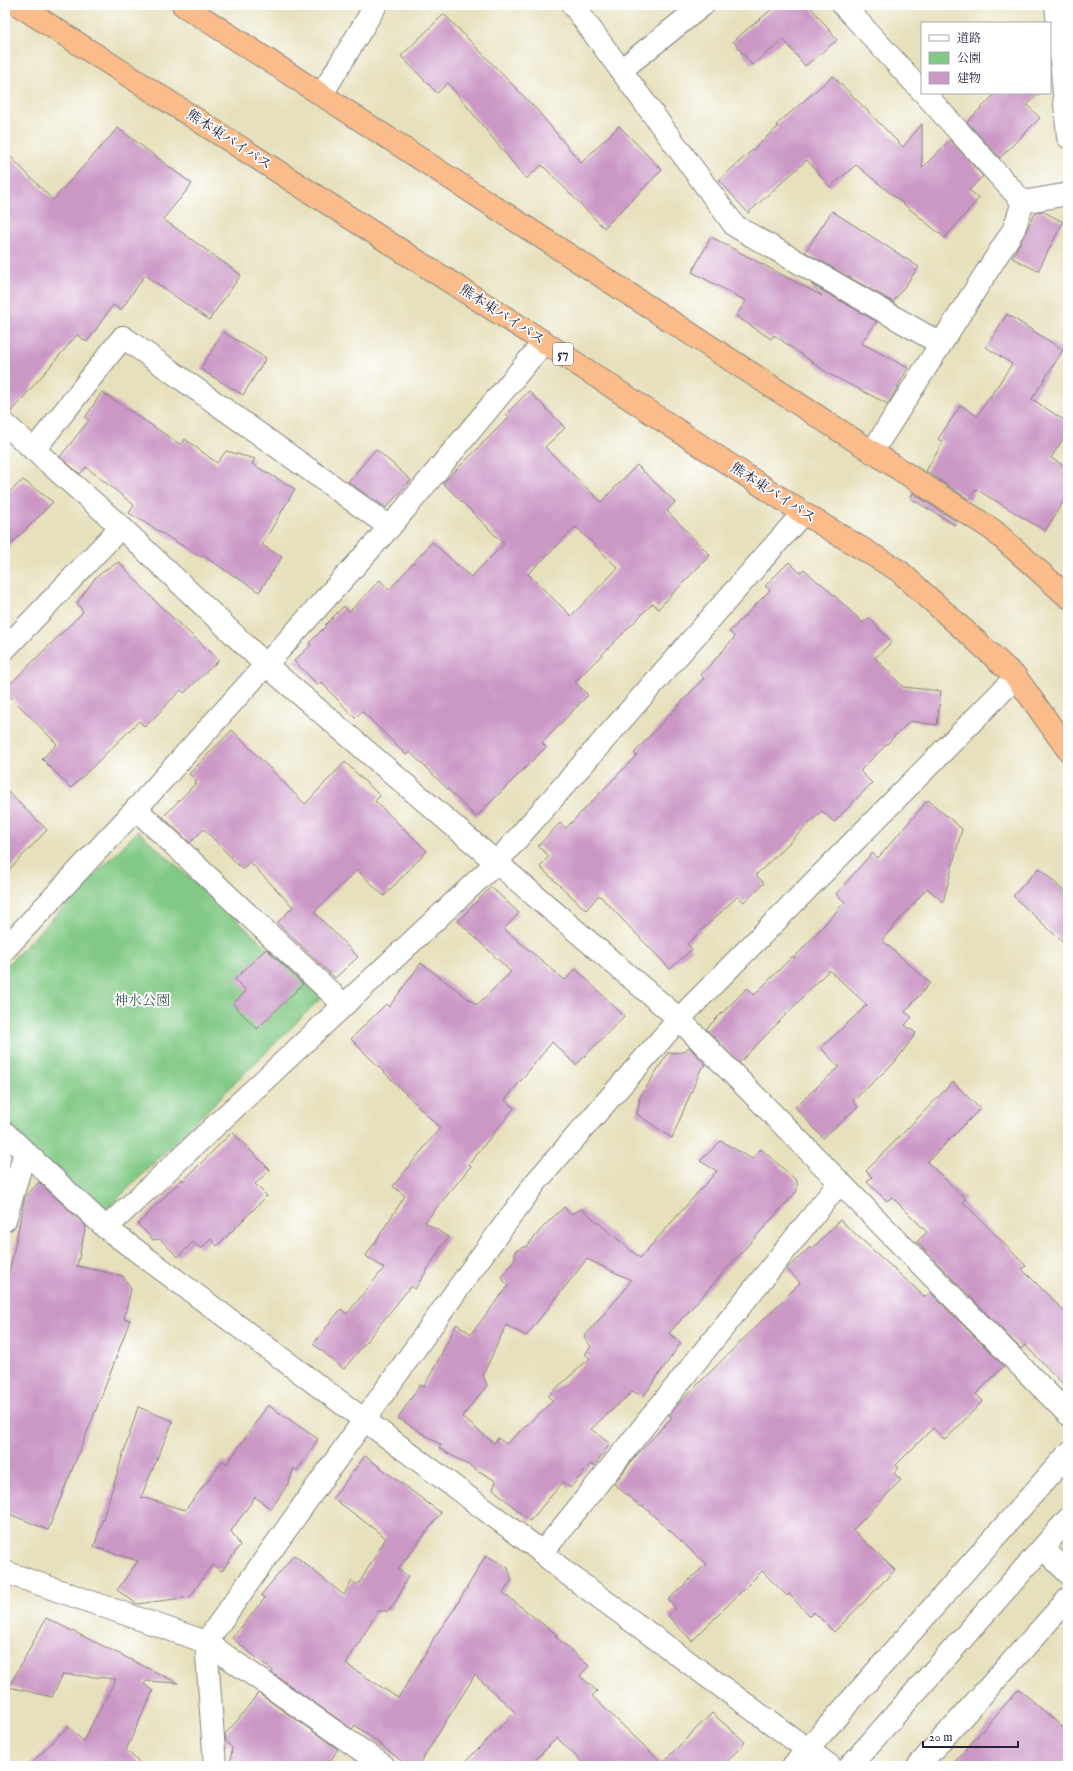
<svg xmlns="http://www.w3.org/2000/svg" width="1073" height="1771" viewBox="0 0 1073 1771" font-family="'IM FELL English','Noto Serif JP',serif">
<rect width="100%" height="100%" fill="#fff"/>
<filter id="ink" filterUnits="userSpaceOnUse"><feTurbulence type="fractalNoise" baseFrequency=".025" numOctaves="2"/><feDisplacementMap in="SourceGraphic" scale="8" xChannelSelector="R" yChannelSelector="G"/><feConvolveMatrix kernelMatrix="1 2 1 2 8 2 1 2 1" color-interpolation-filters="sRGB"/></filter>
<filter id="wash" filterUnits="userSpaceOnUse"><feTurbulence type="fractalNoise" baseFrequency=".012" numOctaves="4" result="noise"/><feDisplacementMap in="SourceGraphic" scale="16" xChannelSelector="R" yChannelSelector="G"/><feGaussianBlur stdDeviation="0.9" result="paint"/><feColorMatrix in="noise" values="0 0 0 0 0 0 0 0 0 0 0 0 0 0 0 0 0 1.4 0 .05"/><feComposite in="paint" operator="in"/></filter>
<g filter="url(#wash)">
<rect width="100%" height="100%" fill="#e7e0bc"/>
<!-- green -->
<polygon fill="#81c985" stroke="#527660" points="138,831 322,997 97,1219 5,1124 5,967"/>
<g id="blocks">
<!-- building -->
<g fill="#cb98c6" fill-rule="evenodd">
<polygon points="777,5 809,5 837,40 805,66 784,40 752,65 733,41"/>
<polygon points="444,14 537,110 581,163 619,126 662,170 604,228 542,165 526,179 448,83 437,93 401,56"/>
<polygon points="833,76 903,147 922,124 922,168 950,140 983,176 969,190 979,198 945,238 856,165 830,187 807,160 748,213 719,180 778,127 776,125"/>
<polygon points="996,93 1040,93 1027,105 1040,118 1000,158 967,122"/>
<polygon points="118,128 192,184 163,219 241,275 209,320 145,275 121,310 113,305 87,342 77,335 10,413 5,412 5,151 53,200"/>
<polygon points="832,211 919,267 893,302 805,252"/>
<polygon points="1042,211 1063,222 1038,271 1012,258 1036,212"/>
<polygon points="711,237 822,296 811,284 877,322 861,343 908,368 888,404 829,374 774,335 771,339 736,316 746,301 692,272"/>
<polygon points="1007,314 1063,350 1032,399 1068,423 1068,431 1051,458 1068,468 1068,494 1045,531 976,489 970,500 926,471 943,442 938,439 961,405 977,416 1012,364 986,347"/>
<polygon points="223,332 266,358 243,395 200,369"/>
<path d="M529,391L565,428L545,447L601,502L637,465L675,502L667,511L710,555L658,609L653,603L575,682L588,695L542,743L546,747L476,817L410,752L406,755L362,711L355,718L321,682L318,685L294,661L311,645L309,643L326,626L325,625L344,606L349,612L380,580L389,590L432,542L471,577L504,544L443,483L509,417L506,414ZM576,527L618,568L571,616L528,574Z"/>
<polygon points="102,392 181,445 185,439 217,463 226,451 255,459 252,464 295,489 262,545 282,557 259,592 202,555 201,557 129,513 134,505 86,467 80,474 60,457 89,420 85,418"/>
<polygon points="376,449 411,480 386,508 348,482"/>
<polygon points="23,480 53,502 5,550 5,496"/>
<polygon points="913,493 957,522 955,525 910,498"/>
<polygon points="119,562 160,606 219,660 184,693 181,690 145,727 139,721 71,788 42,759 57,744 5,691 5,689 83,612 77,603 95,578 108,568"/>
<polygon points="789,562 800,573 804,569 819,583 821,583 863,623 869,618 892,642 875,658 903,687 941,691 937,725 910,721 860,771 872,783 834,822 822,811 756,875 764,883 744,902 738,896 687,944 692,949 670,969 599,895 586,910 540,867 549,856 538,846 560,823 566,828 637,755 634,753 704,678 701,675 735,637 729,632 770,590 765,586"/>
<polygon points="232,730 305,804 345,762 380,796 375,801 427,851 384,896 357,870 314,912 358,957 335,978 277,923 293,907 250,862 242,869 204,829 190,843 163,817 197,782 189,774"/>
<polygon points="5,789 47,830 5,874"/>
<polygon points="928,800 962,829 943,902 927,888 882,940 930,983 905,1012 912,1017 905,1025 916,1033 895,1062 853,1101 858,1107 823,1138 795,1107 839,1067 821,1048 867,1005 829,970 739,1063 706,1029 747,988 754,995 793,956 794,958 845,902 836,894 872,853 878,858"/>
<polygon points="1039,868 1068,895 1068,947 1013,896"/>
<polygon points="491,887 519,913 504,929 565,980 576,969 624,1016 576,1065 552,1042 505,1100 514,1108 469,1164 471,1166 425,1222 448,1237 415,1289 411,1286 344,1369 313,1344 341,1309 347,1314 384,1268 366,1256 405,1196 393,1186 440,1128 351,1039 386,1004 389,1007 421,963 477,1005 511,972 458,921"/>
<polygon points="266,949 303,984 257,1029 233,1004 246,991 235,979"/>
<polygon points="689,1047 706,1065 701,1069 672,1138 637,1114 640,1097 668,1053 684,1052"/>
<polygon points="953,1082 980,1109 927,1162 966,1199 963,1202 1026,1266 1022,1269 1068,1315 1068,1389 1025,1345 1021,1349 917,1242 927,1232 892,1197 887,1201 867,1182 872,1177 866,1171"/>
<polygon points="232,1132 270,1170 255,1184 267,1196 217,1246 211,1239 201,1249 193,1242 178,1257 160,1239 153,1240 138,1224 182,1179 183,1181"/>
<path d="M721,1141L752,1159L761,1149L797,1181V1191L669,1333L681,1343L643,1397L633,1391L591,1429L610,1444L594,1466L591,1464L570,1488L563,1482L530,1521L493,1489L496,1481L439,1448L441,1445L398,1418L420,1385L424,1387L457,1324L471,1334L508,1286L501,1277L515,1260V1251L527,1246L544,1226L564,1207L570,1214L582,1209L640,1258L717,1171L700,1161ZM587,1259L631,1280L624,1291L584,1337L591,1347L585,1354L590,1358L548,1396L553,1401L506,1444L498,1438L494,1443L462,1417L487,1385L483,1375L506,1325L526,1336Z"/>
<polygon points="39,1182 86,1226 77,1266 123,1276 131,1289 124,1319 130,1320 107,1382 48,1530 5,1512 5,1281 9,1274 25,1197"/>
<polygon points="840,1220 925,1297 930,1292 1004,1366 976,1394 983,1401 945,1440 933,1428 896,1465 899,1468 894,1473 901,1480 853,1530 895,1570 834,1632 814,1612 810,1616 789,1594 787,1596 762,1571 692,1641 668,1616 676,1608 668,1600 706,1564 643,1506 641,1507 614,1484 635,1457 672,1417 669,1415 679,1403 800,1283 787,1269 810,1247 812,1249"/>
<polygon points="268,1405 318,1439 297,1471 294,1468 288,1484 271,1509 255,1497 231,1531 240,1545 222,1571 212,1565 190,1597 137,1604 117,1590 138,1561 94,1547 138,1407 173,1421 141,1497 185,1510 223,1461 227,1464"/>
<polygon points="365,1456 441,1513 398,1569 408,1576 399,1596 389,1611 378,1611 346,1664 398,1698 429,1648 433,1639 455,1608 486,1555 508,1568 512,1580 503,1593 557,1635 555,1636 589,1666 580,1676 597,1691 592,1696 662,1763 712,1713 745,1742 723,1766 586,1766 557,1738 529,1766 461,1766 515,1712 475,1675 418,1766 408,1766 355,1725 352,1729 272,1673 273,1671 232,1638 265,1598 261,1595 294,1555 344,1595 352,1581 358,1585 386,1538 333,1498"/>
<polygon points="46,1618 178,1683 146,1681 144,1684 153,1691 126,1750 143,1766 29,1766 68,1726 83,1741 116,1679 63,1674 52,1697 9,1687"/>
<polygon points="1019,1689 1068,1732 1068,1766 951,1766"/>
<polygon points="258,1693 338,1749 327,1766 230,1766 232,1748 226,1741 225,1734 238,1720"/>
</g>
</g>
</g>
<g filter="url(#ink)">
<use href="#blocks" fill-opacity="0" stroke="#84817c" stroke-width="1"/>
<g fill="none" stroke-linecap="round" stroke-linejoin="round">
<!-- minor casing -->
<g stroke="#84817c" stroke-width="24">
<g id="minor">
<polyline points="573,5 735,226 941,344"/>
<polyline points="843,5 922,91"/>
<polyline points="1056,5 1068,137"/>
<polyline points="621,70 703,5"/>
<polyline points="924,93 1023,202"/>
<polyline points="322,94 376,5"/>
<polyline points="1023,202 1068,194"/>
<polyline points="5,424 121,527 266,665 679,1019 1068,1414"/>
<polyline points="34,450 123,337 390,527"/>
<polyline points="872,452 1014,229 1023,202"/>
<polyline points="5,649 121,527"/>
<polyline points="136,809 344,1005"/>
<polyline points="5,949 136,809 390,527 544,342"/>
<polyline points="5,1133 106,1228 534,1546 565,1572 830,1766"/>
<polyline points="5,1220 25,1152"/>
<polyline points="106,1228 496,863 803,513"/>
<polyline points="1043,1548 1068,1573"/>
<polyline points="542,1553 840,1182"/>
<polyline points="5,1572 206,1642 384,1766"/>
<polyline points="215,1766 206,1642 469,1273 536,1182 679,1019 1016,677"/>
<polyline points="793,1766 1068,1454"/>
<polyline points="850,1766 1068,1519"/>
<polyline points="918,1766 1068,1599"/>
</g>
</g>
<!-- highway casing -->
<g stroke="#84817c" stroke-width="24">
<g id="highway">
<polyline points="18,5 544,342 803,513 899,571 1016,677 1068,750"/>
<polyline points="183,5 993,530 1068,597"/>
</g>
</g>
<!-- minor -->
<use href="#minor" stroke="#fff" stroke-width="22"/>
<!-- highway -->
<use href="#highway" stroke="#f9bc8a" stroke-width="22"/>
</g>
</g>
<g text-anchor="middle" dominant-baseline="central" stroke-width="3.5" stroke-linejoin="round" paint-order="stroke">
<!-- shield labels -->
<rect fill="#fff" stroke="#646476" stroke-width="1" x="553" y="343" width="20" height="22" rx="3"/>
<g font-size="13" font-weight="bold" fill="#22223b">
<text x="563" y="354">57</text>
</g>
<!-- street labels -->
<g font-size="14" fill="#22223b" stroke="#fff">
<text transform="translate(229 140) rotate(33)">熊本東バイパス</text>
<text transform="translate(502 315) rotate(33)">熊本東バイパス</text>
<text transform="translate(773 493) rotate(33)">熊本東バイパス</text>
</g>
<!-- park labels -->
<g font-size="14" fill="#435c55" stroke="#fff">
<text x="142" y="1001">神水公園</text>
</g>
</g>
<!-- margin -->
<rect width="1073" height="1771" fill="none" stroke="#fff" stroke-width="20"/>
<!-- legend -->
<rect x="921" y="22" width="130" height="72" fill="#ffffff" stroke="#a7a7b1"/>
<rect x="929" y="35" width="20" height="6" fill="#ffffff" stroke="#a7a7b1"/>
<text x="957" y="42" font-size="12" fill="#22223b">道路</text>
<rect x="929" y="52" width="20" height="12" fill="#81c985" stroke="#a7a7b1"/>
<text x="957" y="62" font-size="12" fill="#22223b">公園</text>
<rect x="929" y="72" width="20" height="12" fill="#cb98c6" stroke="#a7a7b1"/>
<text x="957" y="82" font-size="12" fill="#22223b">建物</text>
<!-- scale -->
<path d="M923 1741v6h95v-6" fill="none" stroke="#22223b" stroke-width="2"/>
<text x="929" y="1741" font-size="12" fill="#22223b" stroke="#ffffff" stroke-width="3" paint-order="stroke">20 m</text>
</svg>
